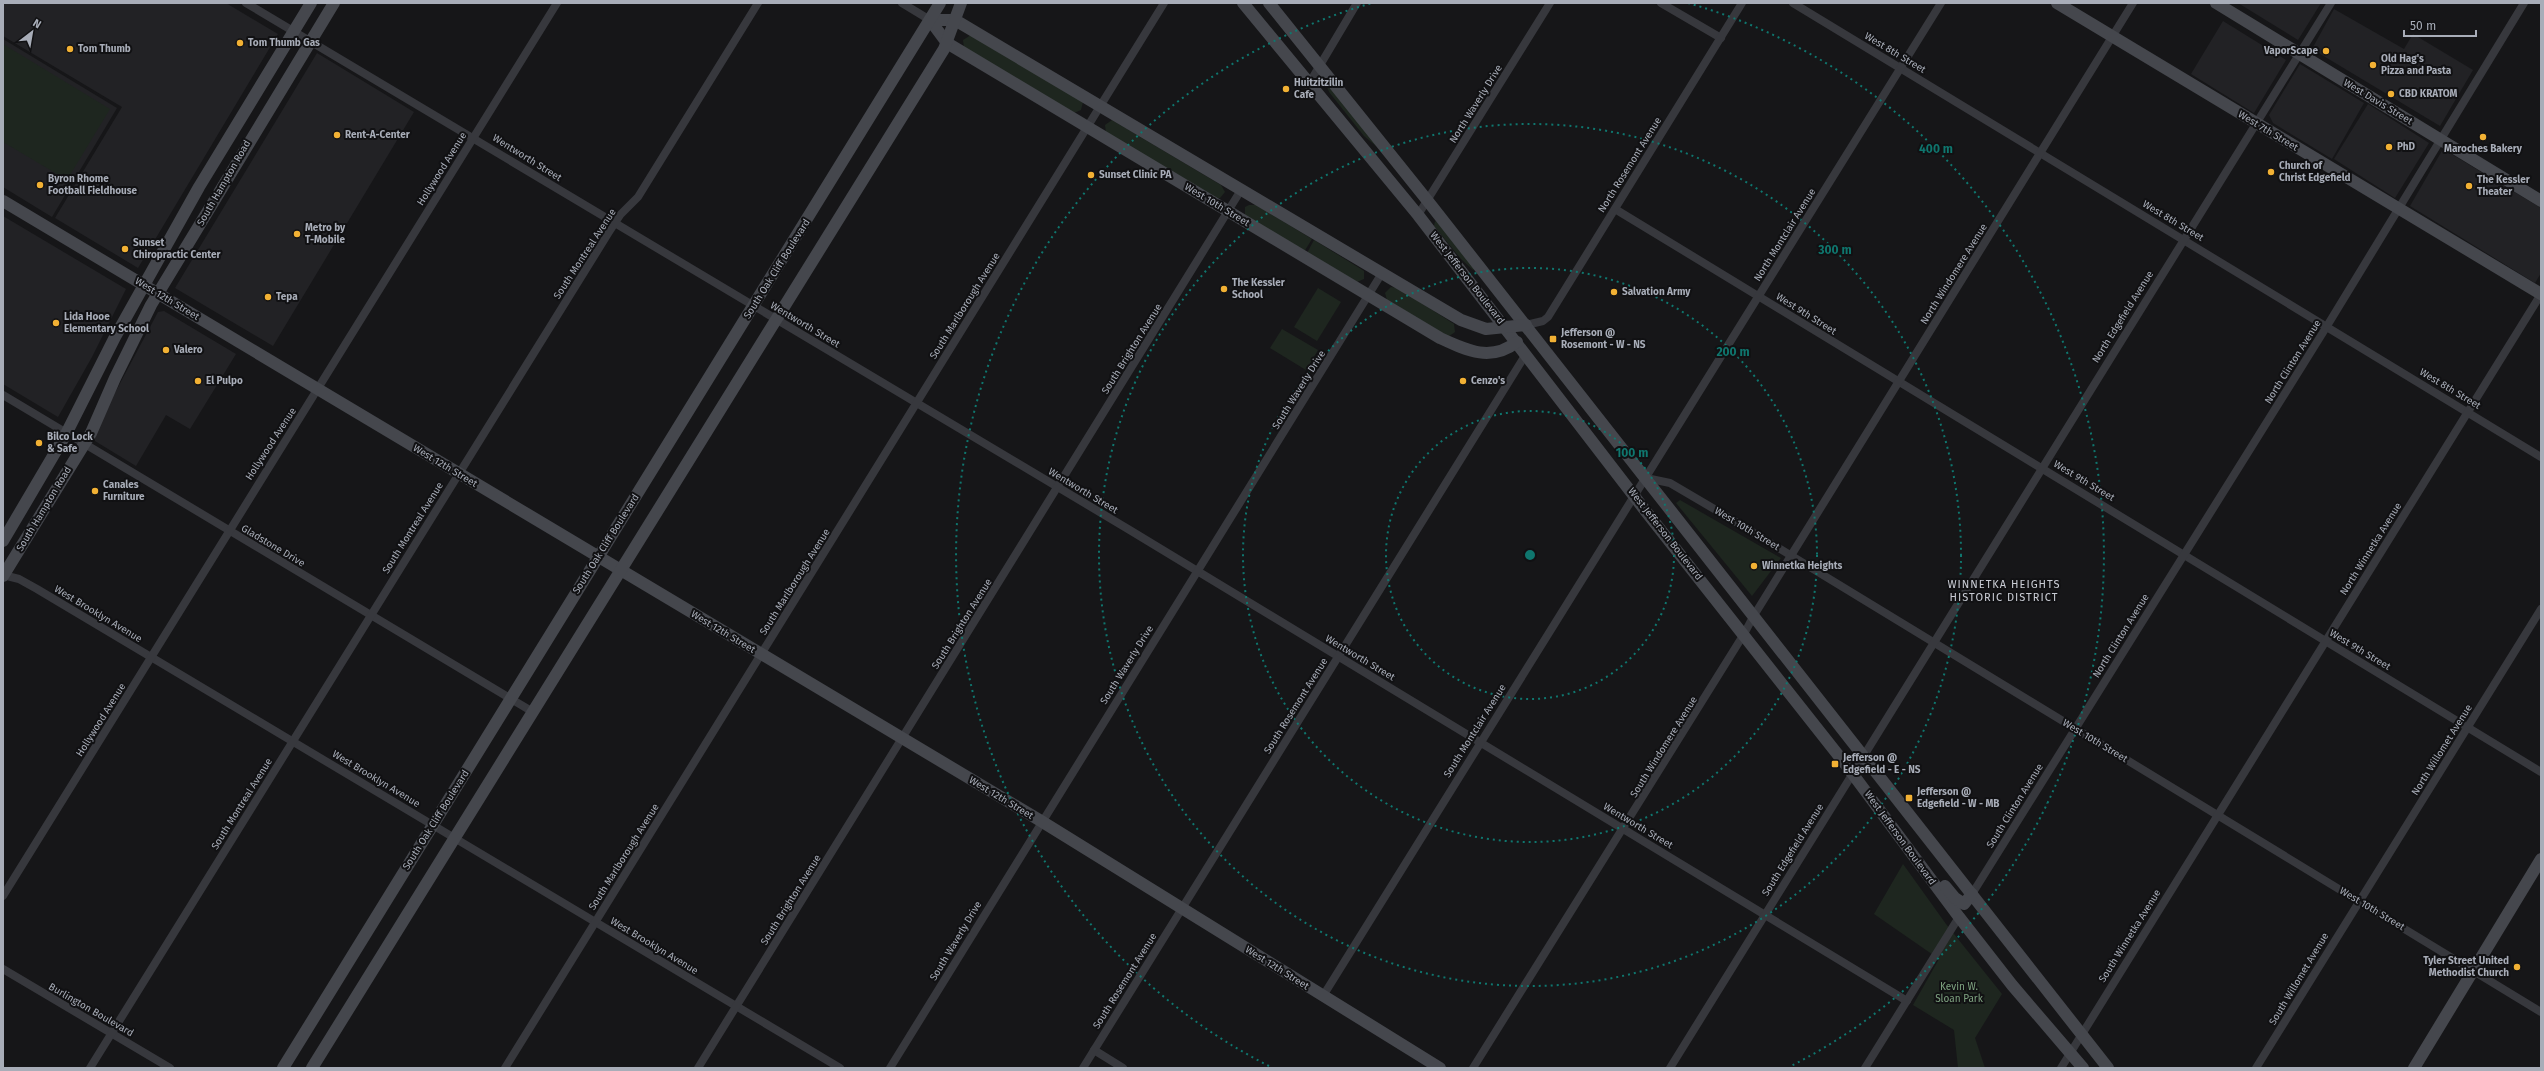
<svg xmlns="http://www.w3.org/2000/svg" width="2544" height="1071" viewBox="0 0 2544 1071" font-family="'Fira Sans',sans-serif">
<rect width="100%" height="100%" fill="#161618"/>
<!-- built -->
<g fill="#222225">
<polygon points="3,3 226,3 278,34 138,268 55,218 122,107 3,36"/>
<polygon points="2238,3 2321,3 2298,40"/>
<polygon points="2334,9 2404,49 2413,34 2473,70 2440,126 2312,49"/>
<polygon points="2223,21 2286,60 2254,113 2191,74"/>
<polygon points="3,39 117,108 52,217 3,187"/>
<polygon points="317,53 414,112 273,346 175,288"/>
<polygon points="2300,64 2364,103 2332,159 2273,123 2269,115"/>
<polygon points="2368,104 2429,143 2395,198 2334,159"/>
<polygon points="2443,149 2541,208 2541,273 2535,283 2410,206"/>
<polygon points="3,216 126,289 92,357 58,417 3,384"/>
<polygon points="164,311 236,354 190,429 166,415 136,466 95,441 92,436 158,312"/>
</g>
<!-- green -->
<g fill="#1e261f">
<polygon points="971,35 1083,102 1081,110 1074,113 964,48 963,40"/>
<polygon points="3,44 110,109 67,180 3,142"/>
<polygon points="1329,85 1378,145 1376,146 1364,136 1329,92 1327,87"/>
<polygon points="1112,120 1221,185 1225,192 1220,198 1215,199 1106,133 1105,125"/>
<polygon points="1249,205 1256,205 1312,239 1304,252 1245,215 1245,207"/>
<polygon points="1435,221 1439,223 1475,268 1473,270 1461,259 1434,226"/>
<polygon points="1314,240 1361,269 1364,271 1364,279 1357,282 1307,253"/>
<polygon points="1391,287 1398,288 1454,324 1455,332 1448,337 1387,300 1385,293"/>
<polygon points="1318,288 1341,302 1317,341 1294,327"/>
<polygon points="1282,329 1318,350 1306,370 1270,348"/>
<polygon points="1680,500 1781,558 1752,596 1676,503"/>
<polygon points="1903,864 1946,924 2002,994 1975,1038 1985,1068 1958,1068 1954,1030 1913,1005 1939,959 1874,914"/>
</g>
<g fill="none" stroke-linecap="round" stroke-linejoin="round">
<!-- street -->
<g stroke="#37383d" stroke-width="8">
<polyline points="246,3 1128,529 1907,1001"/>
<polyline points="902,3 930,20"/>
<polyline points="1661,3 1721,38"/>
<polyline points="1793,3 2541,457"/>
<polyline points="1310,82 1357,3"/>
<polyline points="1615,209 2541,772"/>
<polyline points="1418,215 1550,3"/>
<polyline points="1526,325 1543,321 1548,317 1742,3"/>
<polyline points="3,395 533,712"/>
<polyline points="1646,478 1670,483 1721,513 2541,1012"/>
<polyline points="3,575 19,579 37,589 840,1068"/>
<polyline points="1972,894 2327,326 2524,3"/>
<polyline points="3,896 557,3"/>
<polyline points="3,969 170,1068"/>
<polyline points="1323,996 1941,3"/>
<polyline points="1094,1050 1123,1068"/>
<polyline points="90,1068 609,232 620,215 638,197 758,3"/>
<polyline points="505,1068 1164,3"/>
<polyline points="698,1068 1241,190"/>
<polyline points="890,1068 1382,273"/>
<polyline points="1083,1068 1526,354"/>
<polyline points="1473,1068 1744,634 1753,617 2133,3"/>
<polyline points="1670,1068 2331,3"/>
<polyline points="1865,1068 1959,917"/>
<polyline points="2061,1068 2541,294"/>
<path d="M2256,1068C2350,914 2447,763 2541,609"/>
</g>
<!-- secondary -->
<g stroke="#45474d" stroke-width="12">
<polyline points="1243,3 1418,215 1644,509 1846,765 1959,917 2012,985 2083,1068"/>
<polyline points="1269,3 1427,200 2108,1068"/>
<polyline points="2057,3 2541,294"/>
<polyline points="2216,3 2541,201"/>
<path d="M930,20L947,43L1440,338C1468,351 1491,362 1517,342"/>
<polyline points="930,20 955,20 1461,320 1486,329 1526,325"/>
<polyline points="3,201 1041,821 1440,1068"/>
<polyline points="3,541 66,434 115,337 199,187 311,3"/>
<polyline points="3,576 91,433 115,378 151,305 334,3"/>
<polyline points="1945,886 1955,898 1964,904 1972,894"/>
<polyline points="283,1068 940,3"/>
<polyline points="312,1068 944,49 961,3"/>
<polyline points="2414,1068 2541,859"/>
</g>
</g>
<!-- distance rings -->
<g fill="none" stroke="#0f766e" stroke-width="2" stroke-dasharray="2 4">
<circle cx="1530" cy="555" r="144"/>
<circle cx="1530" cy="555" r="287"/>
<circle cx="1530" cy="555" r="431"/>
<path d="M1269 1066A574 574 0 0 1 1372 3M1688 3A574 574 0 0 1 1791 1066"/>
</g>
<!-- markers -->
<g fill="#f2b134" stroke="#111113" stroke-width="1.5">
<circle cx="240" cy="43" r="4"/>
<circle cx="70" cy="49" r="4"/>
<circle cx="2326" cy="51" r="4"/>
<circle cx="2373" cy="65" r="4"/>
<circle cx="1286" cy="89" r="4"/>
<circle cx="2391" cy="94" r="4"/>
<circle cx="337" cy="135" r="4"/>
<circle cx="2483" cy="137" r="4"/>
<circle cx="2389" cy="147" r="4"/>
<circle cx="2271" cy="172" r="4"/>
<circle cx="1091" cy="175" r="4"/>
<circle cx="40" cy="185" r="4"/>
<circle cx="2469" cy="186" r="4"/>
<circle cx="297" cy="234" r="4"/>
<circle cx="125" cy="249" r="4"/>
<circle cx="1224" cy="289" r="4"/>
<circle cx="1614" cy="292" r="4"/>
<circle cx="268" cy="297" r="4"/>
<circle cx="56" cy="323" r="4"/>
<rect x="1549" y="335" width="8" height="8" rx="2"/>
<circle cx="166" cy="350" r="4"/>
<circle cx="198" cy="381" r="4"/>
<circle cx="1463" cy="381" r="4"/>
<circle cx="39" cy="443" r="4"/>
<circle cx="95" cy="491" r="4"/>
<circle cx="1754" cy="566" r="4"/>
<rect x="1831" y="760" width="8" height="8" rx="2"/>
<rect x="1905" y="794" width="8" height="8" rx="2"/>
<circle cx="2517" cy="967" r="4"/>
</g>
<g text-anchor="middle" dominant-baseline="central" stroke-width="4" stroke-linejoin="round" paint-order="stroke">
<!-- poi labels -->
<g font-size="10" font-weight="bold" fill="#a8adb8" stroke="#111113" text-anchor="start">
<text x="248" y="43">Tom Thumb Gas</text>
<text x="78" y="49">Tom Thumb</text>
<text x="2318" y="51" text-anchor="end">VaporScape</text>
<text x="2381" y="59">Old Hag's<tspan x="2381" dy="12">Pizza and Pasta</tspan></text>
<text x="1294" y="83">Huitzitzilin<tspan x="1294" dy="12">Cafe</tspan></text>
<text x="2399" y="94">CBD KRATOM</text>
<text x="345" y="135">Rent-A-Center</text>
<text x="2397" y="147">PhD</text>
<text x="2483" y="149" text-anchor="middle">Maroches Bakery</text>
<text x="2279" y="166">Church of<tspan x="2279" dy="12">Christ Edgefield</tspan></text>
<text x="1099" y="175">Sunset Clinic PA</text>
<text x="48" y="179">Byron Rhome<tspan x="48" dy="12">Football Fieldhouse</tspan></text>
<text x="2477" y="180">The Kessler<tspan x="2477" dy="12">Theater</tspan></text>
<text x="305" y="228">Metro by<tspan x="305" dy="12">T-Mobile</tspan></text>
<text x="133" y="243">Sunset<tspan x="133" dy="12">Chiropractic Center</tspan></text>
<text x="1232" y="283">The Kessler<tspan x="1232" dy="12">School</tspan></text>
<text x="1622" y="292">Salvation Army</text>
<text x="276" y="297">Tepa</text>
<text x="64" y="317">Lida Hooe<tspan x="64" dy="12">Elementary School</tspan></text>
<text x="1561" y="333">Jefferson @<tspan x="1561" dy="12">Rosemont - W - NS</tspan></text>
<text x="174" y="350">Valero</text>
<text x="206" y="381">El Pulpo</text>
<text x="1471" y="381">Cenzo's</text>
<text x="47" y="437">Bilco Lock<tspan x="47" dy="12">&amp; Safe</tspan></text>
<text x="103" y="485">Canales<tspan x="103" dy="12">Furniture</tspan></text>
<text x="1762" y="566">Winnetka Heights</text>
<text x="1843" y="758">Jefferson @<tspan x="1843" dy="12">Edgefield - E - NS</tspan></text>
<text x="1917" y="792">Jefferson @<tspan x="1917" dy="12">Edgefield - W - MB</tspan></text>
<text x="2509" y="961" text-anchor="end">Tyler Street United<tspan x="2509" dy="12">Methodist Church</tspan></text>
</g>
<!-- street labels -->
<g font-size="10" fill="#a8adb8" stroke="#111113">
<text transform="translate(1895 53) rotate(31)">West 8th Street</text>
<text transform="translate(2378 102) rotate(31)">West Davis Street</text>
<text transform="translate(1476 104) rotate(-58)">North Waverly Drive</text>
<text transform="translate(2268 131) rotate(31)">West 7th Street</text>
<text transform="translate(527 158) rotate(32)">Wentworth Street</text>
<text transform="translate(1630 165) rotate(-58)">North Rosemont Avenue</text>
<text transform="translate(442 169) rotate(-58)">Hollywood Avenue</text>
<text transform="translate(224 183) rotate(-60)">South Hampton Road</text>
<text transform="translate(1217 205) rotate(31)">West 10th Street</text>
<text transform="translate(2173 221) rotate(31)">West 8th Street</text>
<text transform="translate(1785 235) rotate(-58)">North Montclair Avenue</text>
<text transform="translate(585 254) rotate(-57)">South Montreal Avenue</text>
<text transform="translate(777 269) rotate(-58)">South Oak Cliff Boulevard</text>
<text transform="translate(1954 274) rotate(-58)">North Windomere Avenue</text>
<text transform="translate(1467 278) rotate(52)">West Jefferson Boulevard</text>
<text transform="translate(167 299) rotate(31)">West 12th Street</text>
<text transform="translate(965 306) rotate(-58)">South Marlborough Avenue</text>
<text transform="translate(1806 314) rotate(32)">West 9th Street</text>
<text transform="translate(2123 317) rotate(-58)">North Edgefield Avenue</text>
<text transform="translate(805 325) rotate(31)">Wentworth Street</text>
<text transform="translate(1132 349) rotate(-58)">South Brighton Avenue</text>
<text transform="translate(2293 362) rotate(-58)">North Clinton Avenue</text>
<text transform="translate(2450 389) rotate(31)">West 8th Street</text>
<text transform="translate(1299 390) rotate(-58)">South Waverly Drive</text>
<text transform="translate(271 444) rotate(-57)">Hollywood Avenue</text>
<text transform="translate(445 466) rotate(31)">West 12th Street</text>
<text transform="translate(2084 481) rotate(31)">West 9th Street</text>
<text transform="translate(1083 491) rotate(31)">Wentworth Street</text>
<text transform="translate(44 509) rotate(-59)">South Hampton Road</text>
<text transform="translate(413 528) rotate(-58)">South Montreal Avenue</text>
<text transform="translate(1747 529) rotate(31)">West 10th Street</text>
<text transform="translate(1665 534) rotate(52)">West Jefferson Boulevard</text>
<text transform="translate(606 544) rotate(-58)">South Oak Cliff Boulevard</text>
<text transform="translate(273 546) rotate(31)">Gladstone Drive</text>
<text transform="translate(2371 549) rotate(-58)">North Winnetka Avenue</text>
<text transform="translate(795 582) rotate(-58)">South Marlborough Avenue</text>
<text transform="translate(98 614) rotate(31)">West Brooklyn Avenue</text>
<text transform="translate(962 624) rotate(-58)">South Brighton Avenue</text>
<text transform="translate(723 632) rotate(31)">West 12th Street</text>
<text transform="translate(2121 636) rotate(-58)">North Clinton Avenue</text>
<text transform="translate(2360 650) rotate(31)">West 9th Street</text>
<text transform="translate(1360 658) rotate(31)">Wentworth Street</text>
<text transform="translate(1127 665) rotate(-58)">South Waverly Drive</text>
<text transform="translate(1296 706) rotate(-58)">South Rosemont Avenue</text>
<text transform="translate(101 720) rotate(-58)">Hollywood Avenue</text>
<text transform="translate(1475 731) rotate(-58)">South Montclair Avenue</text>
<text transform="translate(2095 741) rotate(31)">West 10th Street</text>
<text transform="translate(1664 747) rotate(-58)">South Windomere Avenue</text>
<text transform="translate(2442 750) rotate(-58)">North Willomet Avenue</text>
<text transform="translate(376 779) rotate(31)">West Brooklyn Avenue</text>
<text transform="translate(1001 798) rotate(31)">West 12th Street</text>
<text transform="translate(242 804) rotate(-58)">South Montreal Avenue</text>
<text transform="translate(2015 806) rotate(-58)">South Clinton Avenue</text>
<text transform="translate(436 820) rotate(-58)">South Oak Cliff Boulevard</text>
<text transform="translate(1638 826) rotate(31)">Wentworth Street</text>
<text transform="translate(1900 838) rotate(54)">West Jefferson Boulevard</text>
<text transform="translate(1793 850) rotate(-58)">South Edgefield Avenue</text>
<text transform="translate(624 857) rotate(-58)">South Marlborough Avenue</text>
<text transform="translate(791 900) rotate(-58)">South Brighton Avenue</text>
<text transform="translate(2372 909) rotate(31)">West 10th Street</text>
<text transform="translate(2130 936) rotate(-58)">South Winnetka Avenue</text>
<text transform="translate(956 941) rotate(-59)">South Waverly Drive</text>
<text transform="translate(654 946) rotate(31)">West Brooklyn Avenue</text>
<text transform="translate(1277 968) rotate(32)">West 12th Street</text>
<text transform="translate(2299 979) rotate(-59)">South Willomet Avenue</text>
<text transform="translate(1125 981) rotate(-58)">South Rosemont Avenue</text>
<text transform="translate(91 1010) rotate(30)">Burlington Boulevard</text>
</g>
<!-- park labels -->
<g font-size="10" fill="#7fa381" stroke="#111113">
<text x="1959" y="987">Kevin W.<tspan x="1959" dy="12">Sloan Park</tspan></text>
</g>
<!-- neighbourhood labels -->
<g font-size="11" letter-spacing="1" fill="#c9ccd4" stroke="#111113">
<text x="2004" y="584">WINNETKA HEIGHTS<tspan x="2004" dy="13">HISTORIC DISTRICT</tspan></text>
</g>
</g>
<circle cx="1530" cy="555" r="6" fill="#0f766e" stroke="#111113" stroke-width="2"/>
<g font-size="12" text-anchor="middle" font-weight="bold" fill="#0f766e" stroke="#111113" stroke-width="4" stroke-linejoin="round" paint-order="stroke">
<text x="1936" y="153">400 m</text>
<text x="1835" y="254">300 m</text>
<text x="1733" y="356">200 m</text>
<text x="1632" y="457">100 m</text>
</g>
<!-- border -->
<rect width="2544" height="1071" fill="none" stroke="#a8adb8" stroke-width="8"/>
<!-- north arrow -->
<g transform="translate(32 32) rotate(31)" stroke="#111113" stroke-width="3" paint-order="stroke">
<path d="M0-3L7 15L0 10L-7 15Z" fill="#a8adb8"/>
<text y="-6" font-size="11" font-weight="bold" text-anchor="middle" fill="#a8adb8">N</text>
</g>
<!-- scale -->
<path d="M2404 30v6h72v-6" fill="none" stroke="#a8adb8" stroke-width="2"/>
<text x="2410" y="30" font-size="12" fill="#a8adb8" stroke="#111113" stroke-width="3" paint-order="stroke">50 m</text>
</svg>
